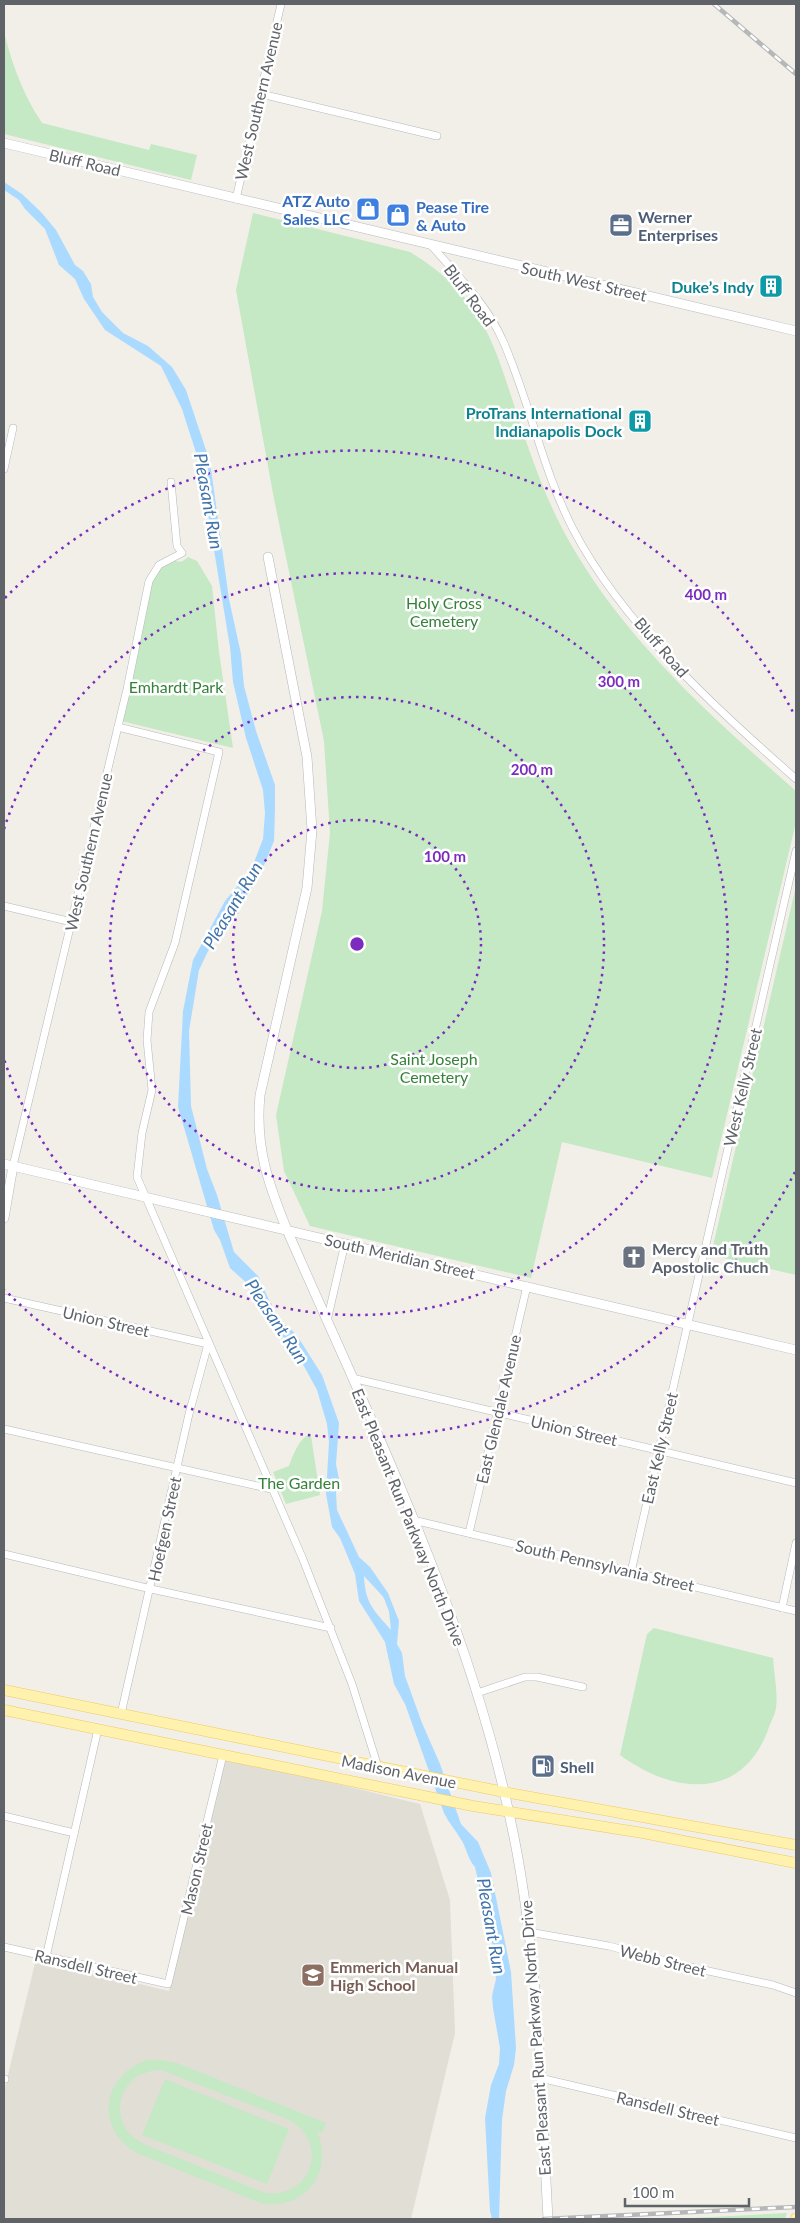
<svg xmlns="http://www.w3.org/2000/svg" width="800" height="2223" viewBox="0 0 800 2223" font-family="Lato,sans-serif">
<rect width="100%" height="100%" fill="#f1efe8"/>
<!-- education -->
<polygon fill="#e1ded6" points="226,1757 420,1804 450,1900 455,2033 411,2219 4,2219 4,2091 36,1959 169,1991"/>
<!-- green -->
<g fill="#c5e8c5" fill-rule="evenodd">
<path d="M4,32C12,64 23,95 42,123L149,150L151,144L197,155L191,180L4,134Z"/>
<path d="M253,213L410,252C435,267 459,287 476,313C495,342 505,378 516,411C532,460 549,509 576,553C633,648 714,719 796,791V822L712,1178L562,1142L531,1278L310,1226L284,1171L276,1115L322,911L330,833L324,741L274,499L236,290Z"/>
<path d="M188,557L197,561L212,586L219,652L233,748L121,721L148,588L156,570L173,560C180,563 183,562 188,557Z"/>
<polygon points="796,886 796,1275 711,1255"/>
<path d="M308,1435L311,1436L320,1495L286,1504L273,1472L289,1466C293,1455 298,1441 308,1435Z"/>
<path d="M654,1628L773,1658C774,1673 778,1693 776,1708C775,1715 770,1723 768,1730C741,1802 673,1794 620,1755L647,1634Z"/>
<path d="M147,2060H162L177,2063L326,2123L322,2133L317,2131C334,2171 307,2209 263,2204L139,2154C95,2132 100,2076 147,2060ZM161,2070L287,2119C330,2140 313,2199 265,2193L144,2144C104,2125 117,2070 161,2070Z"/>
<polygon points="165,2079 289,2129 267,2184 142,2135"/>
<polygon points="787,2213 785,2219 674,2219"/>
</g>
<!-- water -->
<path fill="#aadaff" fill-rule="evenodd" d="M4,182L22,194L41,212L56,230L75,265L83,271L91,284L93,297L102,312L123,333L148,346L172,367L186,390L210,462L229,599L241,654L244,686L256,731L275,785V808L274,841L265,863L255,884L212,943L199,970L189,1031L191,1106L207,1169L217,1195L234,1252L258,1276L279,1322L289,1327L298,1337L322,1375L339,1423L336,1464L339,1479L336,1493L337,1510L359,1557L370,1567L388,1593L399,1621L397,1644L402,1653L405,1676L422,1723L440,1764L461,1824L478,1842L491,1873L511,1972L516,2048L514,2065L506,2091L502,2120L499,2219H492L490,2211L485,2118L491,2085L499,2064L500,2048L493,2008L492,1996L496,1979L492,1942L475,1867C468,1859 467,1850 462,1841C456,1831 449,1823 444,1813L405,1704L394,1684L385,1642L359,1601L355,1574L340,1538L332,1527L326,1494L329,1442L327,1424L317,1390L299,1357L287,1340L272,1328L251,1287L230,1268L220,1240L214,1230L178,1107L183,1011L193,960L225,901L251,870L263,839L265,813L263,790L246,738L233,682L230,647L200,465L182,409L161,366L105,330L84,299L75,279L59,265L45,229L25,209L19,200L4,190ZM364,1576L388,1602L391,1630C374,1611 365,1603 364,1576Z"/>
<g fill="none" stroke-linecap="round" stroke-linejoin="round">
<!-- stream -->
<polyline stroke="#aadaff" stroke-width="2.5" points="384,1595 391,1613"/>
<!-- minor casing -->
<g stroke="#b5b8bc" stroke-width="8">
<g id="minor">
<polyline points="261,94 437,136"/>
<polyline points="236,199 281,4"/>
<path d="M430,244C456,274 487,304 503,341C530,402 542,469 573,529C623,625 716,708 796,779"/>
<polyline points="4,469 13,428"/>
<polyline points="118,727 219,752 175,943 149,1012 147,1040 152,1090 142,1133 137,1177 302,1557 352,1684 378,1767"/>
<polyline points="4,906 72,922"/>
<polyline points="13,1166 127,689 149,581 159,565 182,553 177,546 171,482"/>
<polyline points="4,1298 208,1344 189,1414 121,1714"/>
<polyline points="327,1321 345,1243"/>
<polyline points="352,1378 796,1483"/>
<polyline points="4,1429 271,1489"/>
<polyline points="413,1520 796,1611"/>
<polyline points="469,1533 527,1286"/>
<polyline points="4,1554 151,1589 331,1628"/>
<polyline points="631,1572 796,851"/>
<polyline points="782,1608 796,1543"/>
<polyline points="477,1693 525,1677 537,1677 583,1687"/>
<polyline points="4,1816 74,1833"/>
<polyline points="529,1932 609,1946 681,1965 773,1985 796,1993"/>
<polyline points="4,1947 168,1984 223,1755"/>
<polyline points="46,1957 98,1729"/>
<polyline points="540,2078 796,2138"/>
<polyline points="4,2079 5,2079"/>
</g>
</g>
<!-- tertiary casing -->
<g stroke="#b5b8bc" stroke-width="10">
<g id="tertiary">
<path d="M268,557L307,757L312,830L307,888L260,1095C255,1147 268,1183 287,1230C373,1427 472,1624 514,1837C539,1962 541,2092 548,2219"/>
<polyline points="4,1218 13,1166"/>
</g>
</g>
<!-- secondary casing -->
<g stroke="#b6babf" stroke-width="10">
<g id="secondary">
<polyline points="4,143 796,331"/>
<polyline points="4,1164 796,1350"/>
</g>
</g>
<!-- primary casing -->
<g stroke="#f2c960" stroke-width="11">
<g id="primary">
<polyline points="4,1690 504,1792 796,1845"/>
<polyline points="4,1710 473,1806 643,1833 796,1863"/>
<polyline points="796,2219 796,2218"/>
</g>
</g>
<!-- minor -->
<use href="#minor" stroke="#fff" stroke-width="7"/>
<!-- tertiary -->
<use href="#tertiary" stroke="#fff" stroke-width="9"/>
<!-- secondary -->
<use href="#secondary" stroke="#fff" stroke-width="9"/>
<!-- primary -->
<use href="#primary" stroke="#fff2af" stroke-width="10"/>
<!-- rail casing -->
<g stroke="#b6b7b8" stroke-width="4.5">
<g id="rail">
<polyline points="714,4 796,74"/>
<polyline points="544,2219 796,2207"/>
</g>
</g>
<!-- rail -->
<use href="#rail" stroke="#fff" stroke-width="2.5" stroke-dasharray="8" stroke-linecap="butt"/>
</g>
<!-- distance rings -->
<g fill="none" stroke="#7b2cbf" stroke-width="2.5" stroke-dasharray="2.5 5">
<circle cx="357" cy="944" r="124"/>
<circle cx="357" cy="944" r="247"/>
<path d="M4 829A371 371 0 1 1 4 1059"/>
<path d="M795 1172A494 494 0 0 1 5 1290M5 598A494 494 0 0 1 795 716"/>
</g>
<!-- icons -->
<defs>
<g id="shop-square" transform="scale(1.25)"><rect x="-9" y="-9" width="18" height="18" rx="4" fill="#3f7fe0" stroke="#fff"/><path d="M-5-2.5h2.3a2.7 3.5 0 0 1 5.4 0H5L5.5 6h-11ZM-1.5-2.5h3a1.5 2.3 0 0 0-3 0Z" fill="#fff"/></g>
<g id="office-square" transform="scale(1.25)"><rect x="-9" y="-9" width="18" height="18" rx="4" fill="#5c6f8a" stroke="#fff"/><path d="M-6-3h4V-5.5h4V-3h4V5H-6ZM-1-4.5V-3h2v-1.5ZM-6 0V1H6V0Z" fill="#fff"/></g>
<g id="building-square" transform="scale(1.25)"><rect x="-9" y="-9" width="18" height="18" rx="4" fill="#0f9aa8" stroke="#fff"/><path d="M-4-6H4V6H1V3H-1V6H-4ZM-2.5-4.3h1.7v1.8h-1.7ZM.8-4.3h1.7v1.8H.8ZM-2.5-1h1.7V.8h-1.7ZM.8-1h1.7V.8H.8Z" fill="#fff"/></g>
<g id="church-square" transform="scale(1.25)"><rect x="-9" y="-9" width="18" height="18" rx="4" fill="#6b7280" stroke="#fff"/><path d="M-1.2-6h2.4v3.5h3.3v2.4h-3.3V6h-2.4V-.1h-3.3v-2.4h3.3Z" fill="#fff"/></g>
<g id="fuel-square" transform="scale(1.25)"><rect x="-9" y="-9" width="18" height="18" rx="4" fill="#5c6f8a" stroke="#fff"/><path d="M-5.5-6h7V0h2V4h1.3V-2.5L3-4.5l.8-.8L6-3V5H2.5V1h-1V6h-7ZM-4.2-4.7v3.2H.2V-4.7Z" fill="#fff"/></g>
<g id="school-square" transform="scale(1.25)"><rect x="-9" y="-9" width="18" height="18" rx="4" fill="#8d6e63" stroke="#fff"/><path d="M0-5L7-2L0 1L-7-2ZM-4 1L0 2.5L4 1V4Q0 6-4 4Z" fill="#fff"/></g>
</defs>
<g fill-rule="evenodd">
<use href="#shop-square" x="368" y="209"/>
<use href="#shop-square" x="398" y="215"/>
<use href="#office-square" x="621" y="225"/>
<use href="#building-square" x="771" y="286"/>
<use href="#building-square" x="640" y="421"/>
<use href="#church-square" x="634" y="1257"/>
<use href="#fuel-square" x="543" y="1766"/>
<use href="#school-square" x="313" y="1975"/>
</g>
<g text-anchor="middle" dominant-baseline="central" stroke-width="5" stroke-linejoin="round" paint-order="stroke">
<!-- street labels -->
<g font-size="16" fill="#5f6368" stroke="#fff">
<text transform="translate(258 101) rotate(-77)">West Southern Avenue</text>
<text transform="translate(85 162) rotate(13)">Bluff Road</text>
<text transform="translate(584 281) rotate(13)">South West Street</text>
<text transform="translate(470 295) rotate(53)">Bluff Road</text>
<text transform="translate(662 647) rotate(49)">Bluff Road</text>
<text transform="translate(88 852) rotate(-77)">West Southern Avenue</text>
<text transform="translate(742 1087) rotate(-77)">West Kelly Street</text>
<text transform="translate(400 1256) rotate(13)">South Meridian Street</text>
<text transform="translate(106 1321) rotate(13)">Union Street</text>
<text transform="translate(498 1409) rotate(-77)">East Glendale Avenue</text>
<text transform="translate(574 1430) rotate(13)">Union Street</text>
<text transform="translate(659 1448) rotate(-77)">East Kelly Street</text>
<text transform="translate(409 1517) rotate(68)">East Pleasant Run Parkway North Drive</text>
<text transform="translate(164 1529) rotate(-78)">Hoefgen Street</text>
<text transform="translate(605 1565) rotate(13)">South Pennsylvania Street</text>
<text transform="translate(399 1771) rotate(11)">Madison Avenue</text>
<text transform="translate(196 1869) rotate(-77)">Mason Street</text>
<text transform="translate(663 1960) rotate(14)">Webb Street</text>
<text transform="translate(86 1966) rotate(13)">Ransdell Street</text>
<text transform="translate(535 2038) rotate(-94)">East Pleasant Run Parkway North Drive</text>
<text transform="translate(668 2108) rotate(13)">Ransdell Street</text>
</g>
<!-- shop labels -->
<g font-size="16" font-weight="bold" fill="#366cbe" stroke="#fff" text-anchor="end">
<text x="350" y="200">ATZ Auto<tspan x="350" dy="18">Sales LLC</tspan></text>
<text x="416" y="206" text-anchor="start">Pease Tire<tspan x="416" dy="18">&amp; Auto</tspan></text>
</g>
<!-- service labels -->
<g font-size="16" font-weight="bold" fill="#4e5e75" stroke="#fff" text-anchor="start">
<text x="638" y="216">Werner<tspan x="638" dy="18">Enterprises</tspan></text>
<text x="560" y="1766">Shell</text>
</g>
<!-- culture labels -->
<g font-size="16" font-weight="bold" fill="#0d838f" stroke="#fff" text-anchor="end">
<text x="754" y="286">Duke’s Indy</text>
<text x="622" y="412">ProTrans International<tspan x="622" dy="18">Indianapolis Dock</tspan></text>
</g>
<!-- park labels -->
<g font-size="16" fill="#348238" stroke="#fff">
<text x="444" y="602">Holy Cross<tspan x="444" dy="18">Cemetery</tspan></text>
<text x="176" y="686">Emhardt Park</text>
<text x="434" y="1058">Saint Joseph<tspan x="434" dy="18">Cemetery</tspan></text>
<text x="299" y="1482">The Garden</text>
</g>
<!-- worship labels -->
<g font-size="16" font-weight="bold" fill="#5b616d" stroke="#fff" text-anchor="start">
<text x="652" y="1248">Mercy and Truth<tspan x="652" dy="18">Apostolic Chuch</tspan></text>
</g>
<!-- education labels -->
<g font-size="16" font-weight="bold" fill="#785e54" stroke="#fff" text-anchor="start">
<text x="330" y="1966">Emmerich Manual<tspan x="330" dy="18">High School</tspan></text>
</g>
<!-- water labels -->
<g font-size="18" font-style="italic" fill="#4174aa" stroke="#fff">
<text transform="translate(209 501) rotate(80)">Pleasant Run</text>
<text transform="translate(232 905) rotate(-59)">Pleasant Run</text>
<text transform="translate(277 1321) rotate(56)">Pleasant Run</text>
<text transform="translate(492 1926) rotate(80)">Pleasant Run</text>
</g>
</g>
<circle cx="357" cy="944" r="8" fill="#7b2cbf" stroke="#fff" stroke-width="2.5"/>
<g font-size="15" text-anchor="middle" font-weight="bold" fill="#7b2cbf" stroke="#fff" stroke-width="5" stroke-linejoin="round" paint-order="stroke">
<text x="706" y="600">400 m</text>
<text x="619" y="687">300 m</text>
<text x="532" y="775">200 m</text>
<text x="445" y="862">100 m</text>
</g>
<!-- border -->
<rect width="800" height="2223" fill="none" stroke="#5f6368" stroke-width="10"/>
<!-- scale -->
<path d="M625 2198v8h124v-8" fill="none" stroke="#5f6368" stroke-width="2.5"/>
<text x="632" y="2198" font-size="15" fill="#5f6368" stroke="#ffffff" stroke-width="4" paint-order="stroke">100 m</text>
</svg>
